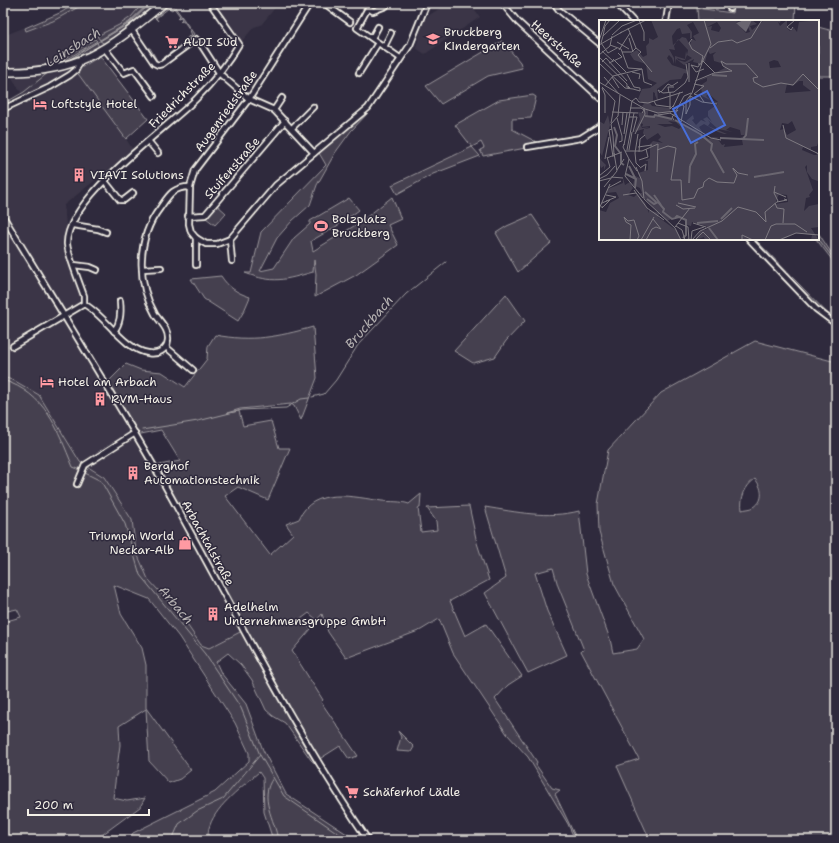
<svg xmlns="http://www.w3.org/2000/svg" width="839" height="843" viewBox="0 0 839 843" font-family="'Shantell Sans',sans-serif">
<rect width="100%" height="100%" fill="#2f2a3d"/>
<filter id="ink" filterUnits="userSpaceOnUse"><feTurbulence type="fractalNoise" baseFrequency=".025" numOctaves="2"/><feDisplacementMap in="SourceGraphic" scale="8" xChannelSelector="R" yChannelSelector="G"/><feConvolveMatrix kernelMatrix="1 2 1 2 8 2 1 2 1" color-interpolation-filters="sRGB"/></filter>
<g filter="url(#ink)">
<!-- built -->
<g fill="#3b3647">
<polygon points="76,3 165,3 100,56 77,71 126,139 133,150 64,205 67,235 86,302 63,313 107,383 244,630 209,648 201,645 179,613 148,579 137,551 132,520 104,477 80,462 39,395 15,381 3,377 3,111 25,99 11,76 3,75 3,36 46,19"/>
<polygon points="212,3 279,3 261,25 254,27 242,41"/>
<polygon points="448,3 470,3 480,17 425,54 416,48 423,21 428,16"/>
</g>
<!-- green -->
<g fill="#454050" stroke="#9c989c" fill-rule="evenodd">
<polygon points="76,3 83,3 82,5 53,21 26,31 25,28 62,12"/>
<polygon points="143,3 149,3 129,22 100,40 97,36 119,25 131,17"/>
<polygon points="151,3 155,4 105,44 100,41 130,23"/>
<polygon points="172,3 194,34 192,36 193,39 190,30 183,20 180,21 182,19 181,17 178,18 180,16 174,8 172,10 169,8 156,18 158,21 155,18"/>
<polygon points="733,3 796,3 795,21 698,21 697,8 732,13"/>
<polygon points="818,27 833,31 834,45 836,45 836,76 818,76"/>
<polygon points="189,36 192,40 163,62 158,63 146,49 150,48 158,62 186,41 185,40"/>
<polygon points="95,39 97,41 57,65 73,52"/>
<polygon points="502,41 520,62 522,68 488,76 441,104 426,86"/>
<polygon points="97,42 99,48 88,54 65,63"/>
<polygon points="100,56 148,119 126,139 76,71"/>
<polygon points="533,95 536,97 531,118 512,119 512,129 542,145 483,156 480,150 484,148 481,142 472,147 480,156 433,174 397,194 392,185 472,147 455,125 499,100"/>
<path d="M367,111V114L351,131L335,153L317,185L310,205L292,221L277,238L260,271L274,268L294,238L310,224V221L349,198L359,210L337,226L311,241L313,251L359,223L392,197L401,219L388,225L398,245L356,275L315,297L316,274L314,260L313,272C284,280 274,284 245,273H251L261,232L326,165L319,153Z"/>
<polygon points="217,205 226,213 215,225 206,218"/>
<polygon points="532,215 551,243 518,272 496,233 507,226"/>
<polygon points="819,234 836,260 836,265 816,239 818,239"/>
<polygon points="749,239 755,239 836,322 816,309"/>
<path d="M221,276C228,287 237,293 250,297L244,311L238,321L204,299L191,279Z"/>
<polygon points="506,294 525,321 506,341 495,357 473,363 454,351"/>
<path d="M313,327L317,378L301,420L294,406L291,404L240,409L227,413L239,411L243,426L271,421L279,448H290L268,500L238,487L225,496L270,555L293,534L286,524L299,519C313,486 354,497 382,501C391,502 401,501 409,504L421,494L420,508H418L421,532L437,530L436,521L427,508L469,506L477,543L489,580L450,601L465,636L486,624L522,676L508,685L495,699L537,762L536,765L552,788L560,790L555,794L577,840H575L568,824L528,757L507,734L453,653L439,619L421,630L346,658L328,632L322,614L317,620L309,613L301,619L311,629L292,651L323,700L321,702L358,756L349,759L340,746L318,760L325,772L311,760L285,723L273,716L266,710L252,680L241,665L228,653L216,662L221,673L246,704L263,750L286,794L356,840H273L264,812L263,778L259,772C243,786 217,805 210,825C208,829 208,835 208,840H128L133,833L215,792L249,761V753L235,723L179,637L149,599L114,585L121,614L142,648L146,665V708L191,770L180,779L169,783L149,761L146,709L119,726L120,745L113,798L127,801L145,798L140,807L95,840H3V622L21,617L17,609L3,612V377L15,381L39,395L80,462L104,477L132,520L136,551L148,579L179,613L201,645L209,648L244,630L154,466L180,461L161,430L136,435L107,383L126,364L141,370L162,372L185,387L207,359L208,346L215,335C252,342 277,337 313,327Z"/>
<path d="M755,341L836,362V840H650L617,766L639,759L581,651L584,650L558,586L553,568L535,573L547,611L567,655L528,673L485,593L506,578L485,507C516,512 548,519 579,511L586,574L610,639L613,653L637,649L644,639L614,584L599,532L598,504L608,450L661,393ZM755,479C762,487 765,500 754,507C751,509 745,509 742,510C740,498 745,486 755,479Z"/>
<polygon points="398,731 414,747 411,752 397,751 401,737"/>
</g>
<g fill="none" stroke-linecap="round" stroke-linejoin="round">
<!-- stream -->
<g stroke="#a19ea0" stroke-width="1">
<polyline points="65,62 129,23 150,3"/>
<polyline points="3,104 24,92 49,72"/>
<polyline points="818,238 836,262"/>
<path d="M3,380C46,394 57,428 73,467L81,470"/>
<polyline points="312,397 324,394 336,380 358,345 406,294 446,262"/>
<polyline points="142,430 198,421 242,410 286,408 301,399 309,398"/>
<polyline points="83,472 101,481 125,524 140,575 205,654 241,708 260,755 284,796 348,840"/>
<path d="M273,778C258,798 275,819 278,840"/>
<polyline points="172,840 179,824 197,811 223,799 260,755"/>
</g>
<!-- minor casing -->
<g stroke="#f4f1e8" stroke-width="8">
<g id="minor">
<polyline points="310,3 249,99 195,170 190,187 189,224 191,232 196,238 206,244 217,244 230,239 276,185 368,108 410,45 427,3"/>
<polyline points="324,3 350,22"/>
<polyline points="387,3 386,6 373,11 368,8 357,28 400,58"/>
<polyline points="502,3 518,22 600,98"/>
<polyline points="554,3 559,10 600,44"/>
<polyline points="616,3 633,21"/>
<polyline points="368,8 371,3"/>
<polyline points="730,8 731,3"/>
<polyline points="666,21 669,3"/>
<polyline points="131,29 154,63 158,65 162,64 196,39"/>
<polyline points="372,38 378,27"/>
<polyline points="202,46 220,74 249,99 274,110 314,153"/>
<polyline points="384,47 391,33"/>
<polyline points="105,49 124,73 134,69 154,96"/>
<polyline points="359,73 378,43"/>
<polyline points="3,109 50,87 70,75 76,70 80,62"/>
<polyline points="274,110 282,98"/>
<polyline points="292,128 313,107"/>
<polyline points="149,142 158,153"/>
<polyline points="527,147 581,138 600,126"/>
<polyline points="104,180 120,200 124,200 133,193"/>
<path d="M3,216C54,300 106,383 155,468C225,592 288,722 368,840"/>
<polyline points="188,216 205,215 285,121"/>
<polyline points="73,225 98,229 106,232"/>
<polyline points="196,238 196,265"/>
<polyline points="230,239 232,261"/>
<polyline points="749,239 816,309 836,324"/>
<polyline points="74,265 90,267 97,270"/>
<polyline points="142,269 161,268"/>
<path d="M84,304C106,316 123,349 148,353C158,355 167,350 168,340C169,329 160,322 155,314C136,281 137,238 160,208C169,195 173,187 190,187"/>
<path d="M114,331C121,323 121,310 120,301"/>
<path d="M13,346L84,304V296C80,284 68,255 67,244C66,198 165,130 196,99C213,82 227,65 239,44L210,3"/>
<polyline points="166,347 193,370"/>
<polyline points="77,484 85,465 135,433"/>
</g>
</g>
<!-- secondary casing -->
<g stroke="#f4f1e8" stroke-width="10">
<path id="secondary" d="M3,72C79,74 108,49 164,3"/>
</g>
<!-- minor -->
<use href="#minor" stroke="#2f2a3d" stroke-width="4.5"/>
<!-- secondary -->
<use href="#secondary" stroke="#2f2a3d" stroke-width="7"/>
</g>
</g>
<!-- icons -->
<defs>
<g id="school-bare" transform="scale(1.08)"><path d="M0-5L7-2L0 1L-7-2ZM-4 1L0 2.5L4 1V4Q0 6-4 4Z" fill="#ff9aa2" stroke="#2f2a3d" stroke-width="2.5" paint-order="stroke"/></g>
<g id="supermarket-bare" transform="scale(1.08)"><path d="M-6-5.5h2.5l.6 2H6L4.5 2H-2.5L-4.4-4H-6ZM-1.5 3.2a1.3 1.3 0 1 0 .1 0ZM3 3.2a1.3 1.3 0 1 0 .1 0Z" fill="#ff9aa2" stroke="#2f2a3d" stroke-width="2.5" paint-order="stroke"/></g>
<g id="hotel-bare" transform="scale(1.08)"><path d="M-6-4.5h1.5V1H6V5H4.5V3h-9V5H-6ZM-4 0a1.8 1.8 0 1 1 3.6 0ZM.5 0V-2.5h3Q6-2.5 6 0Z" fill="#ff9aa2" stroke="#2f2a3d" stroke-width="2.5" paint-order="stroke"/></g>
<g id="building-bare" transform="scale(1.08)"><path d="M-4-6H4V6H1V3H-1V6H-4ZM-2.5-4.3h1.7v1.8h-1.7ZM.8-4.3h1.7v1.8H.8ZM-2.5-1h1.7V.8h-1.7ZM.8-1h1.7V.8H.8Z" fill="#ff9aa2" stroke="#2f2a3d" stroke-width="2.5" paint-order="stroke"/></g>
<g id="stadium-bare" transform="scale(1.08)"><path d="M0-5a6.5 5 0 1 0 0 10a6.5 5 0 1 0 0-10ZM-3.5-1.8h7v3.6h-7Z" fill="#ff9aa2" stroke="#2f2a3d" stroke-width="2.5" paint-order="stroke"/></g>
<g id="shop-bare" transform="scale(1.08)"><path d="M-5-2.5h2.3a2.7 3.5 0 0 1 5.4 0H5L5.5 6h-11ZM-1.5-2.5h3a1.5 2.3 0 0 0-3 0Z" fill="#ff9aa2" stroke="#2f2a3d" stroke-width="2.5" paint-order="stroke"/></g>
</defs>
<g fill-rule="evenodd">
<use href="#school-bare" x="433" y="39"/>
<use href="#supermarket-bare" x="172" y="42"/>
<use href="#hotel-bare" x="40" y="104"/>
<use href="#building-bare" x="79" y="175"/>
<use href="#stadium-bare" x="321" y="226"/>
<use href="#hotel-bare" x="47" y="382"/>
<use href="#building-bare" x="100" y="399"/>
<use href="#building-bare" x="133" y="473"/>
<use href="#shop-bare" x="185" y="543"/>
<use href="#building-bare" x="213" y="614"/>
<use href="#supermarket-bare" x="352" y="792"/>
</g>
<g text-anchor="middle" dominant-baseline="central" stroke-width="3" stroke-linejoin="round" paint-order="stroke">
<!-- poi labels -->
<g font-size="12" fill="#f4f1e8" stroke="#2f2a3d" text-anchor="start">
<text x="444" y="32">Bruckberg<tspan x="444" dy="14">Kindergarten</tspan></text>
<text x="183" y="42">ALDI Süd</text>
<text x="51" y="104">Loftstyle Hotel</text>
<text x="90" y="175">VIAVI Solutions</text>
<text x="332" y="219">Bolzplatz<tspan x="332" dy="14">Bruckberg</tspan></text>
<text x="58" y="382">Hotel am Arbach</text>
<text x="111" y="399">RVM-Haus</text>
<text x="144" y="466">Berghof<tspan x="144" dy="14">Automationstechnik</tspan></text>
<text x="174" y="536" text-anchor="end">Triumph World<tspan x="174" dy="14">Neckar-Alb</tspan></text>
<text x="224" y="607">Adelhelm<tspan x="224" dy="14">Unternehmensgruppe GmbH</tspan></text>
<text x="363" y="792">Schäferhof Lädle</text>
</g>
<!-- street labels -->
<g font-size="12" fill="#f4f1e8" stroke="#2f2a3d">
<text transform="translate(557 44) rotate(42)">Heerstraße</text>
<text transform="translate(182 95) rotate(-45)">Friedrichstraße</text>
<text transform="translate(226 111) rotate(-54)">Augenriedstraße</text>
<text transform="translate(232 168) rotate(-49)">Stuifenstraße</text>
<text transform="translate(208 543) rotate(61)">Arbachtalstraße</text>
</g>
<!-- water labels -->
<g font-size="13" font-style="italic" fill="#b6b2b2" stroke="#2f2a3d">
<text transform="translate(73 47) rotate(-32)">Leinsbach</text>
<text transform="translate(369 322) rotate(-49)">Bruckbach</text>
<text transform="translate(176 605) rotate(50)">Arbach</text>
</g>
</g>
<!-- overview -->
<g transform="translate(599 20)">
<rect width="220" height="220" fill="#2f2a3d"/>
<path d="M52,0H145L137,2L147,13L151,12L149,7L153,0L158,4L151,6L153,10L165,0H182L181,3L179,2L181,6L188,0V8L191,11L195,8L198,12L200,2L220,0V120L218,126L212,127V130L204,127L203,130L215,135H218L217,132L220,134L219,161L213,159L208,152V145L206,147L214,170L210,175L211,177L207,178L205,191L210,186L220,184V207L212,208L220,220H212L213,215L198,213L182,220H106L105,217L96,220L101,211L109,209L107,206L93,202L92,206L88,205L86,200L78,196L68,201L60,194L59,197L77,210L82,220H0V190L7,192L11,183L20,178L17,172L7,173L9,169L24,163V158L26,165L31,162L34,168L29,175L35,177L38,174L46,183L50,193V190L60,193L40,173H43L41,168L34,165L36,156L41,158L39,153L49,150V141H46L51,138V124L54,121L64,123L59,120L62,117L59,113L48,120L44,113L45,109L51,108V106L43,107L44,104L41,103L43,108L51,107L35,112L41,99L39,92L43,93L46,91L43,86L45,84L39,79L43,69L51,68L58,63L49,59L47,44L35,40L31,34L38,30L44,37L48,35L47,26L50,23V18L54,20L59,17ZM94,2L100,13L94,16L97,21L93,19L91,25L87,18L83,17L74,25L73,16L78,9L81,8L83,14L91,13V19L93,18V12L88,5ZM118,2L122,8L120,12L112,10L113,6L108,7ZM79,19L89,30L88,35L93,38L86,42L79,40L78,38L83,40H86L88,35L87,31L86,39L76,36V44L77,39L85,45L95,39L94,42L103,44L104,41L106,42L109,31L111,34L117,32L114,35L115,41L122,43L126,48L99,61L108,58V61L102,65L103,76L111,80L107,76L110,74L119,82L112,81L119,84L109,91V96L113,102L108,97L104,99L107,102L102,100L97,105L93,100L95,99L94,95L87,101L96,110L73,99L57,95L49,96V90L59,94L71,92V88L53,86L51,83L54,81V72L56,73V75L58,80H59L58,69L71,60L82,59L85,53L89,54L88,50L73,45L68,38L70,35L73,38L75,44V38L70,29L76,30L75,26ZM175,40L179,41L182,47L171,48L170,42ZM200,61H204V65L212,71L186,73L188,64L194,66ZM109,100L119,109L134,112L127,110L131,107L141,110L142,115H140H147L137,120L114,117L111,114L114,117L110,119L97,111L104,113L100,107L105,104L119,112L125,114H128L109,106L111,103ZM69,101L77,102L82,107L80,109L73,106L66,107L58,104H74ZM193,101L197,110L188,115L185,109L181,110L183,103L189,104ZM118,118L143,120L144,125L125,127L126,124L123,125ZM180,174L188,175L189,182L176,184ZM9,95L11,105L2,140L7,145L5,150V146L2,148L0,142L3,136L0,131V101L5,104Z" fill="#454050" fill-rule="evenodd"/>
<path d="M145,0H153L147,12L137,3Z" fill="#6a6670"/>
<path fill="none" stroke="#6a6670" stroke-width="2" d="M113,55L128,56M46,96L55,97L56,95L73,99M76,100L103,115M15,107L18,115L16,126L22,134V143L25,145M102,115L113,124L112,130L116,137M121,118L165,120M144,119L147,115L149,98M116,137L125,153M30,146L36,158M91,146L97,134L96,124L99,122M27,154L37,159L36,168M155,157L185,152M90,163L91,146M46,172L57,182M55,175L62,185M48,179L55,184L59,182L65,189L64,192L73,199L80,197M76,198L78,196L87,200V215L84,218M122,199L133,188M98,203L119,201M110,208L119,220"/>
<path fill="none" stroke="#7e7a81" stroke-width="1" d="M40,0L45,12V21M194,7L192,10L188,7L196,0M29,8L37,28M21,13L47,0M13,15L23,6L38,0M4,16L6,6L11,0M30,18L34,32M93,19L90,23L93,29L104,36L102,44H99M0,21L7,0M18,22L30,29M0,25L23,12M11,25L22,29L29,48L43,49M18,28L9,33L2,23L4,16L21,0M37,28L42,32L39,35L53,52M111,28L119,22L133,20L138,23L152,18L163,0M20,30L31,13M3,31L14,41M23,32H33L37,28M0,35L11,26L13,16M0,37L28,64V67L31,68L29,66M14,39L27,52M104,41L116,53M3,42L7,38L28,61M103,42L112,24L105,0M0,43L26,68L34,69M10,43L23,37L19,33M90,43V62M101,44L99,47L92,45L97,52L105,49M43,49L45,62L53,65M33,52L41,54L40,59M28,54L35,67M5,57L20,74M13,57L20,68M96,61L115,53L133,51L124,46L122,41L127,44H147L159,57L154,58L155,62L164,67L182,63L194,65L204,54L220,70M0,62L46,89L59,93L77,91L85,76L92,73M6,66L14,56L43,49M3,67L16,81L12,103M3,68L6,75V93M34,69L41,71V68L35,67M62,72L69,64L73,66L79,62M71,72V89L75,85M61,73L59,70L64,73L75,72L86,63L89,57L87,44M70,73L69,67H75M93,73L104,40M95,74L105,66L95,64M95,74L101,76L105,82M91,76V85L87,94V81L93,73M91,76L103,82L118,84M33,81L37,78L40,82L49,83L84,72M55,81L57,85L72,87M82,84L85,86L82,102M74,87L81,72M31,88H42L45,90L43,93M13,92L39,93M71,93L112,118L122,120M59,95L72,93M30,97H38L34,112M18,98L23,116V121L20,122M75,100L73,97L79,90M23,105L24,92M184,105L187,118L220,134M13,109L10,110L14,137M25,114L28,93M36,114L46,94L45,88M39,114L36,133L37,143L41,147M14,116L12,104L19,96L21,75M14,116L15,135M25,124L24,127L30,139L26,156L44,178M25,125L33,81M39,127L53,125M28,130L35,93M30,130L33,112M58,130L69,126L77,128L72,160H82L83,180L95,178L99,169L104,167L105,162L110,158L118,162L135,163L138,155L134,149V148L139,153L149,155M26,131H43L59,124L58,152M40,132L41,119L46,115M8,138L23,132M6,139L10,117M30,139L38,151M40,140L49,137L47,129M37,147L43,161L45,179L76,208L82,220M41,148L47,144L46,151M18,150L25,139M0,156L11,147L8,137M12,157L24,158M0,159L8,155L16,146M0,161L12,158M5,167L18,151L15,133M9,168L22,161M35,170L48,188L65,200M175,172L187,177M24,175L37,173M178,182L188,180L185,179M3,183L17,177L7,175M79,183L97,187M176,183L178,188L185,189L184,203M77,185L84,189L96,188M3,186V188L11,180L7,181M0,189L11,164M167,202L166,192L179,181L175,173L176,166M79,203L89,207L90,220M94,203L107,207M77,206L83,210L86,220L90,219M76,207L91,188M31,220L32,205L27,202L25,197L29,201L35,200L40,216L38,220M42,220L55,197M47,220L53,209L57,207L62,209L54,199M92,220L93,211L105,207M93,220L101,211L123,201L139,187L157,192L167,202M96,220L104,212L112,220M143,220V215L154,220M166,220L172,206L177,204H196L208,212M180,220L197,213L220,215"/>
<path fill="#486fdb" fill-opacity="0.15" stroke="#486fdb" stroke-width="2" d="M108,71L126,105L92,123L74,89Z"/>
<rect width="220" height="220" fill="none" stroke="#f4f1e8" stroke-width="2"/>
</g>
<!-- margin -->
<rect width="839" height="843" fill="none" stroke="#2f2a3d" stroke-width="16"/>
<rect x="8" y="8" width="823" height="827" fill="none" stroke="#f4f1e8" stroke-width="1.5" filter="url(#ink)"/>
<!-- scale -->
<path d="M28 809v6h121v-6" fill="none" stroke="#f4f1e8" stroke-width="2"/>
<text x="34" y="809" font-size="12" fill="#f4f1e8" stroke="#2f2a3d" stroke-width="3" paint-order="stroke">200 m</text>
</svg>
